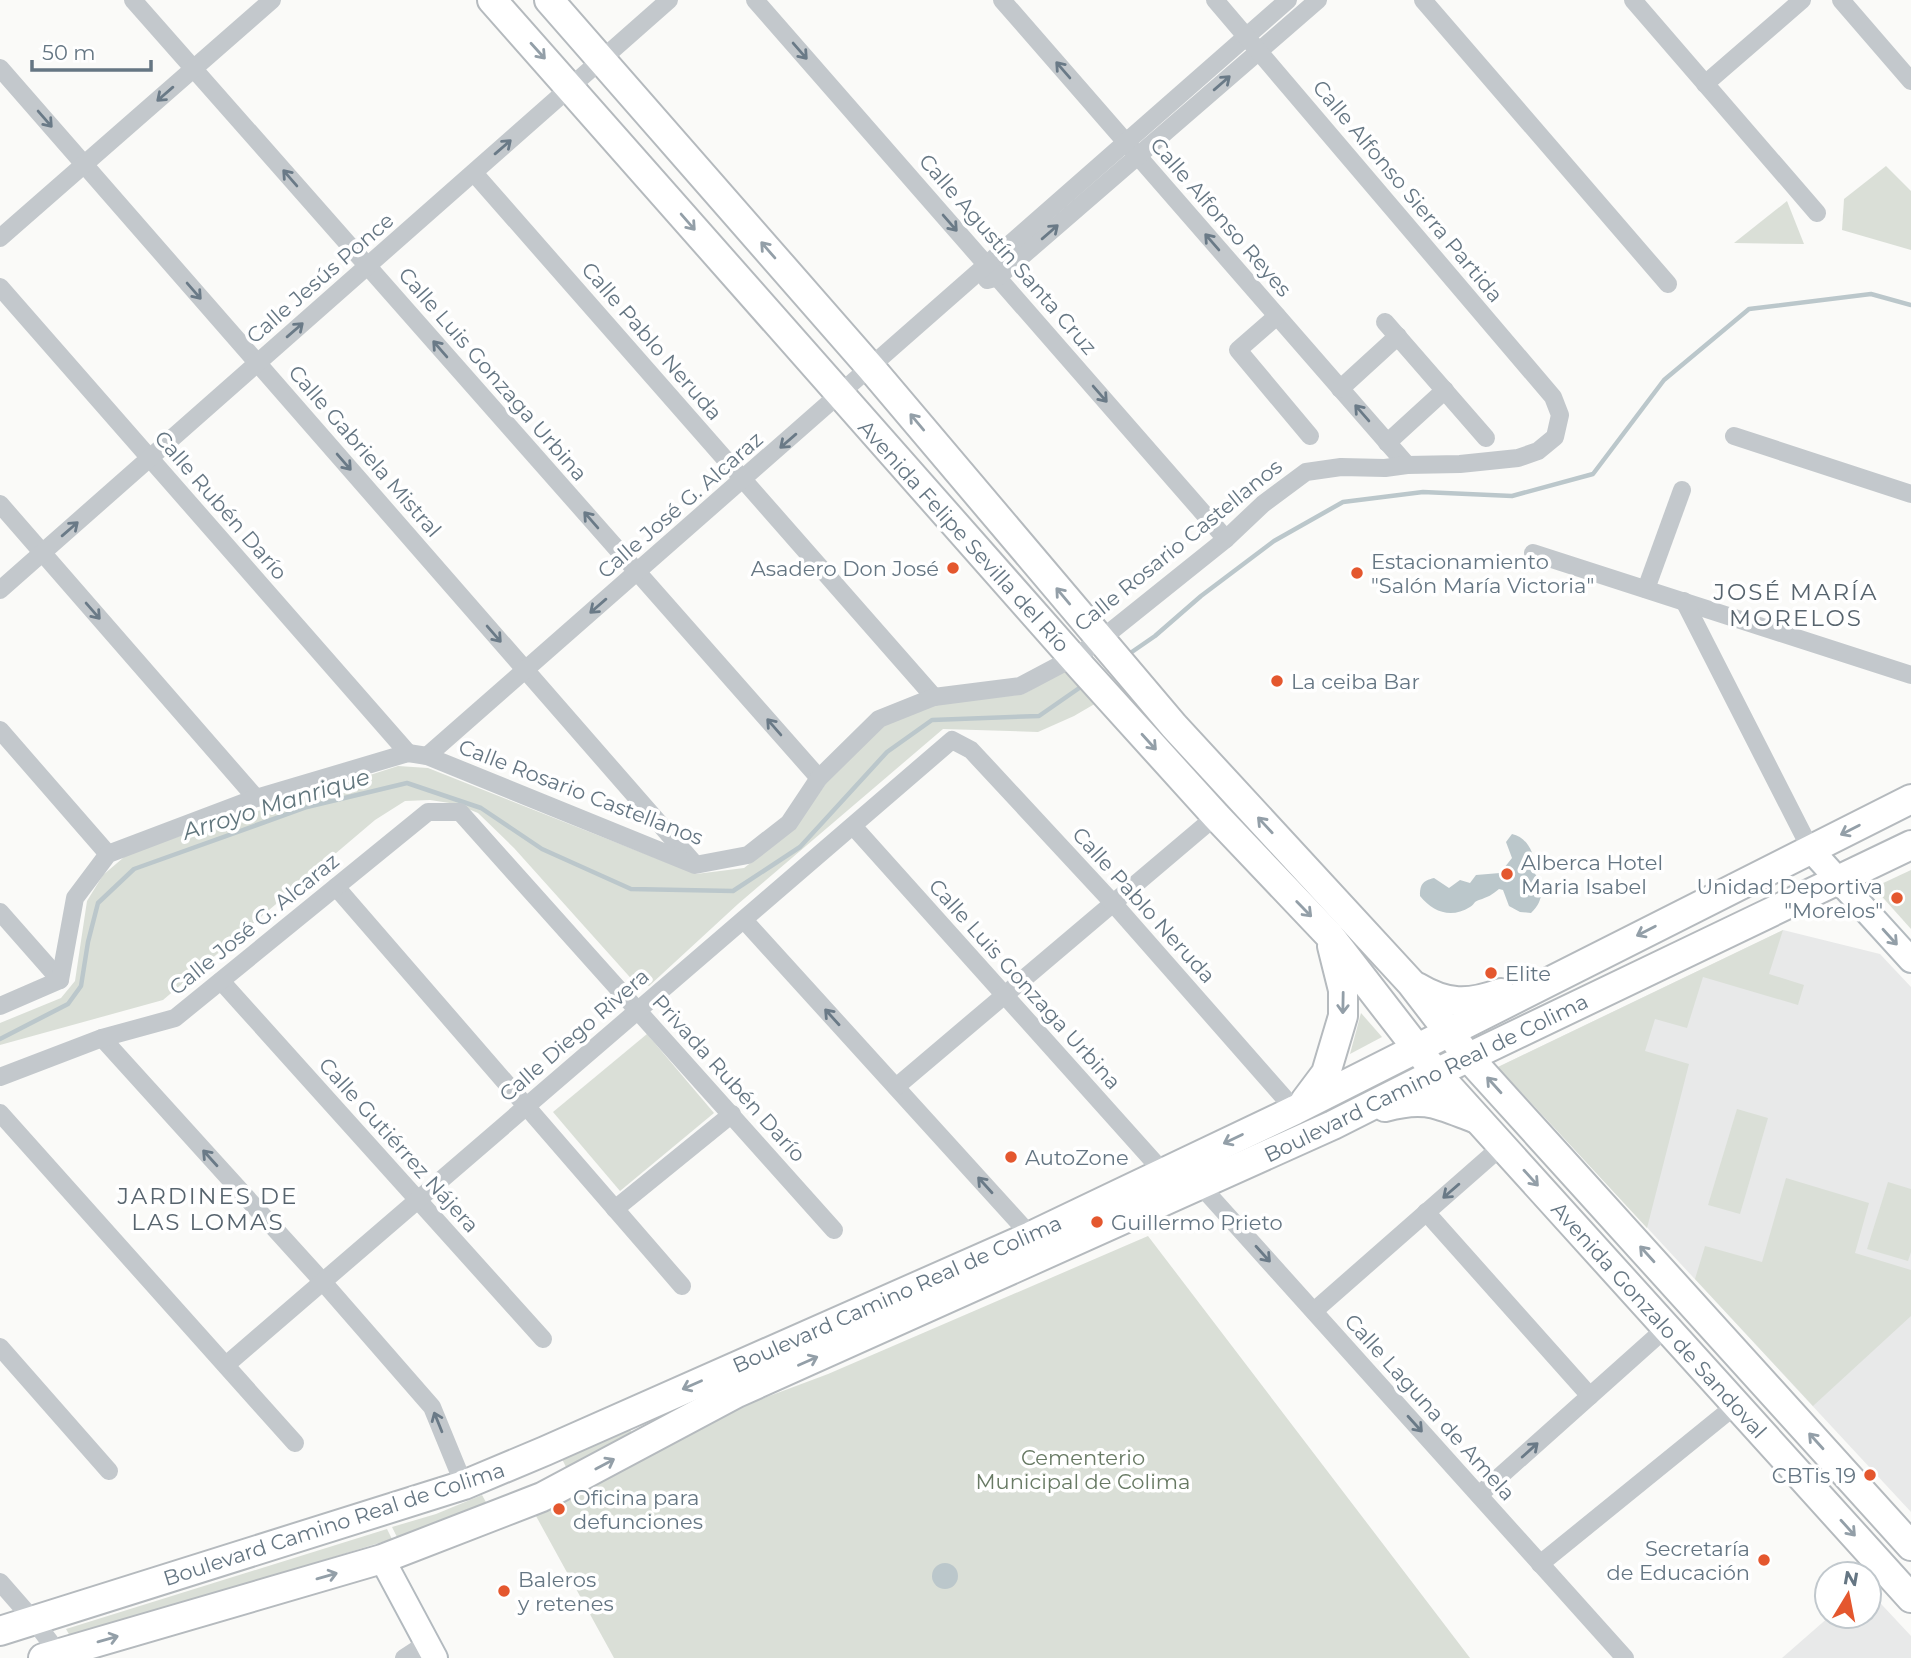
<svg xmlns="http://www.w3.org/2000/svg" width="1911" height="1658" viewBox="0 0 1911 1658" font-family="Montserrat,sans-serif">
<rect width="100%" height="100%" fill="#fafaf8"/>
<!-- built -->
<g fill="#e8e9e9">
<polygon points="1783,930 1880,954 1911,987 1911,1512 1498,1067"/>
<polygon points="1869,1591 1911,1636 1911,1658 1782,1658 1830,1616 1869,1616"/>
</g>
<!-- green -->
<g fill="#dadfd7">
<polygon points="1886,166 1911,191 1911,250 1842,230 1844,199"/>
<polygon points="1787,201 1804,244 1734,243"/>
<polygon points="1067,669 1098,702 1074,716 1038,732 943,729 738,904 649,986 636,984 514,848 478,813 456,804 430,800 405,801 375,820 163,1000 0,1045 0,1023 61,998 75,981 87,901 103,875 130,852 398,766 428,768 696,874 744,868 794,829 829,779 886,724 936,704 1024,694"/>
<polygon points="1911,870 1911,929 1877,891 1879,885"/>
<polygon points="1783,930 1769,974 1804,985 1798,1005 1703,977 1687,1028 1655,1019 1645,1051 1689,1064 1647,1228 1498,1067"/>
<polygon points="1361,1013 1382,1037 1350,1054"/>
<polygon points="647,1034 714,1113 620,1191 553,1112"/>
<polygon points="1737,1109 1768,1118 1740,1214 1708,1205"/>
<polygon points="1786,1178 1869,1203 1855,1253 1911,1270 1911,1316 1813,1406 1695,1279 1705,1246 1762,1262"/>
<polygon points="1888,1182 1911,1189 1911,1252 1908,1261 1867,1249"/>
<polygon points="1148,1236 1470,1658 614,1658 536,1516 743,1406 828,1374"/>
<polygon points="630,1429 632,1433 567,1469 562,1459"/>
<polygon points="482,1495 487,1504 397,1537 392,1527 436,1514"/>
<polygon points="387,1529 392,1539 71,1638 66,1629"/>
</g>
<!-- water -->
<g fill="#bbc7cb">
<path d="M1512,834C1528,837 1537,857 1534,872C1544,887 1544,901 1531,913L1520,912L1509,906L1503,890L1499,889C1492,895 1488,897 1479,900C1473,902 1476,903 1470,907C1451,919 1433,912 1420,896C1420,885 1422,881 1434,878L1449,888L1460,880L1470,883L1476,875L1500,873L1512,858L1506,842Z"/>
<circle cx="945" cy="1576" r="13"/>
</g>
<g fill="none" stroke-linecap="round" stroke-linejoin="round">
<!-- stream -->
<g stroke="#bbc7cb" stroke-width="4.5">
<polyline points="1126,656 1155,636 1201,596 1274,541 1343,502 1423,492 1512,496 1593,474 1664,380 1749,309 1871,294 1911,305"/>
<polyline points="0,1039 68,1004 81,986 88,942 98,903 134,869 307,807 407,783 481,808 542,849 631,889 733,891 800,847 887,752 932,720 1039,716 1085,684"/>
</g>
<!-- secondary casing -->
<g stroke="#b3babf" stroke-width="28">
<g id="secondary">
<polyline points="1811,850 1911,960"/>
<polyline points="382,1559 435,1658"/>
</g>
</g>
<!-- primary casing -->
<g stroke="#b5babe" stroke-width="32">
<g id="primary">
<polyline points="492,0 1082,668 1216,816 1330,936 1436,1073 1911,1598"/>
<polyline points="549,0 871,368 1174,726 1411,983 1468,1057 1911,1546"/>
<path d="M1417,987C1447,1005 1468,1005 1501,993"/>
<polyline points="1305,1101 1326,1073 1343,1016 1343,990 1332,946"/>
<path d="M1385,1107C1425,1096 1437,1104 1474,1118"/>
<polyline points="0,1631 464,1485 545,1451 1031,1236 1123,1192 1295,1110 1911,799"/>
<polyline points="43,1658 382,1559 542,1497 737,1393 1333,1125 1436,1073 1911,845"/>
</g>
</g>
<!-- street -->
<g stroke="#c3c8cc" stroke-width="18">
<polyline points="133,0 819,778"/>
<polyline points="755,0 1226,539"/>
<polyline points="1002,0 1407,465"/>
<polyline points="1423,0 1668,284"/>
<polyline points="1633,0 1817,213"/>
<polyline points="1841,0 1911,81"/>
<polyline points="0,68 693,862"/>
<polyline points="1705,84 1802,0"/>
<polyline points="474,173 934,697"/>
<polyline points="0,238 272,0"/>
<polyline points="987,280 998,277 1318,0"/>
<polyline points="0,287 408,753"/>
<polyline points="1277,316 1238,350 1310,436"/>
<polyline points="1385,322 1486,438"/>
<polyline points="1340,389 1398,336"/>
<polyline points="1734,436 1911,494"/>
<polyline points="1387,443 1445,390"/>
<polyline points="0,504 256,798"/>
<polyline points="1533,553 1911,675"/>
<polyline points="1646,589 1682,490"/>
<polyline points="0,590 669,0"/>
<polyline points="1684,601 1811,850"/>
<polyline points="0,730 108,854"/>
<polyline points="427,756 1288,0"/>
<polyline points="853,826 1164,1173"/>
<polyline points="336,887 682,1286"/>
<polyline points="0,912 60,980"/>
<polyline points="744,920 1031,1236"/>
<polyline points="221,981 543,1339"/>
<polyline points="0,1006 60,980 75,898 108,854 256,798 408,753 427,756 695,865 748,855 789,823 819,778 879,719 934,697 1020,686 1073,658 1100,640 1226,539 1263,504 1306,472 1341,467 1385,468 1407,465 1460,464 1518,458 1538,451 1555,437 1560,415 1553,397 1215,0"/>
<polyline points="102,1038 323,1282 432,1407 464,1485"/>
<polyline points="0,1077 102,1038 175,1018 428,812 460,812 834,1230"/>
<polyline points="896,1087 1216,816"/>
<polyline points="0,1113 295,1443"/>
<polyline points="1201,1186 1625,1658"/>
<polyline points="615,1209 732,1114"/>
<polyline points="1426,1212 1590,1396"/>
<polyline points="1314,1311 1502,1146"/>
<polyline points="0,1347 109,1471"/>
<polyline points="226,1365 952,740 971,750 1113,903 1295,1110"/>
<polyline points="1479,1495 1666,1328"/>
<polyline points="1540,1564 1736,1405"/>
<polyline points="0,1582 35,1622 62,1658"/>
<polyline points="404,1658 427,1643"/>
</g>
<!-- secondary -->
<use href="#secondary" stroke="#fff" stroke-width="24"/>
<!-- primary -->
<use href="#primary" stroke="#fff" stroke-width="28"/>
</g>
<!-- one-way arrows -->
<defs><path id="oneway-shaft" d="M-6 0H5M1.5-3L5.5 0L1.5 3" fill="none" stroke-width="1.6" stroke-linecap="round" stroke-linejoin="round" transform="scale(1.75)"/></defs>
<g stroke="#939fa8">
<use href="#oneway-shaft" transform="translate(538 51) rotate(48)"/>
<use href="#oneway-shaft" transform="translate(688 222) rotate(49)"/>
<use href="#oneway-shaft" transform="translate(768 250) rotate(-131)"/>
<use href="#oneway-shaft" transform="translate(917 422) rotate(-130)"/>
<use href="#oneway-shaft" transform="translate(1063 596) rotate(-130)"/>
<use href="#oneway-shaft" transform="translate(1149 742) rotate(48)"/>
<use href="#oneway-shaft" transform="translate(1265 825) rotate(-133)"/>
<use href="#oneway-shaft" transform="translate(1850 830) rotate(153)"/>
<use href="#oneway-shaft" transform="translate(1304 909) rotate(46)"/>
<use href="#oneway-shaft" transform="translate(1646 931) rotate(153)"/>
<use href="#oneway-shaft" transform="translate(1890 937) rotate(48)"/>
<use href="#oneway-shaft" transform="translate(1343 1003) rotate(91)"/>
<use href="#oneway-shaft" transform="translate(1494 1085) rotate(-132)"/>
<use href="#oneway-shaft" transform="translate(1233 1139) rotate(154)"/>
<use href="#oneway-shaft" transform="translate(1531 1178) rotate(48)"/>
<use href="#oneway-shaft" transform="translate(1647 1254) rotate(-132)"/>
<use href="#oneway-shaft" transform="translate(808 1361) rotate(-24)"/>
<use href="#oneway-shaft" transform="translate(692 1385) rotate(156)"/>
<use href="#oneway-shaft" transform="translate(1816 1441) rotate(-132)"/>
<use href="#oneway-shaft" transform="translate(605 1464) rotate(-28)"/>
<use href="#oneway-shaft" transform="translate(1848 1528) rotate(48)"/>
<use href="#oneway-shaft" transform="translate(327 1576) rotate(-16)"/>
<use href="#oneway-shaft" transform="translate(108 1639) rotate(-16)"/>
</g>
<g stroke="#6a7a87">
<use href="#oneway-shaft" transform="translate(800 51) rotate(49)"/>
<use href="#oneway-shaft" transform="translate(1063 70) rotate(-131)"/>
<use href="#oneway-shaft" transform="translate(1222 83) rotate(-41)"/>
<use href="#oneway-shaft" transform="translate(165 94) rotate(139)"/>
<use href="#oneway-shaft" transform="translate(45 119) rotate(49)"/>
<use href="#oneway-shaft" transform="translate(503 147) rotate(-41)"/>
<use href="#oneway-shaft" transform="translate(290 178) rotate(-131)"/>
<use href="#oneway-shaft" transform="translate(950 223) rotate(49)"/>
<use href="#oneway-shaft" transform="translate(1050 232) rotate(-41)"/>
<use href="#oneway-shaft" transform="translate(1212 242) rotate(-131)"/>
<use href="#oneway-shaft" transform="translate(194 291) rotate(49)"/>
<use href="#oneway-shaft" transform="translate(295 330) rotate(-41)"/>
<use href="#oneway-shaft" transform="translate(440 349) rotate(-131)"/>
<use href="#oneway-shaft" transform="translate(1100 394) rotate(49)"/>
<use href="#oneway-shaft" transform="translate(1362 413) rotate(-131)"/>
<use href="#oneway-shaft" transform="translate(788 441) rotate(139)"/>
<use href="#oneway-shaft" transform="translate(344 462) rotate(49)"/>
<use href="#oneway-shaft" transform="translate(591 520) rotate(-131)"/>
<use href="#oneway-shaft" transform="translate(70 529) rotate(-41)"/>
<use href="#oneway-shaft" transform="translate(598 606) rotate(139)"/>
<use href="#oneway-shaft" transform="translate(93 611) rotate(49)"/>
<use href="#oneway-shaft" transform="translate(494 634) rotate(49)"/>
<use href="#oneway-shaft" transform="translate(774 727) rotate(-131)"/>
<use href="#oneway-shaft" transform="translate(832 1017) rotate(-132)"/>
<use href="#oneway-shaft" transform="translate(210 1158) rotate(-132)"/>
<use href="#oneway-shaft" transform="translate(985 1185) rotate(-132)"/>
<use href="#oneway-shaft" transform="translate(1451 1191) rotate(139)"/>
<use href="#oneway-shaft" transform="translate(1263 1254) rotate(48)"/>
<use href="#oneway-shaft" transform="translate(438 1422) rotate(-112)"/>
<use href="#oneway-shaft" transform="translate(1415 1424) rotate(48)"/>
<use href="#oneway-shaft" transform="translate(1530 1450) rotate(-42)"/>
</g>
<!-- markers -->
<g fill="#e4572e" stroke="#fff" stroke-width="2.5">
<circle cx="953" cy="568" r="7"/>
<circle cx="1357" cy="573" r="7"/>
<circle cx="1277" cy="681" r="7"/>
<circle cx="1507" cy="874" r="7"/>
<circle cx="1897" cy="898" r="7"/>
<circle cx="1491" cy="973" r="7"/>
<circle cx="1011" cy="1157" r="7"/>
<circle cx="1097" cy="1222" r="7"/>
<circle cx="1870" cy="1475" r="7"/>
<circle cx="559" cy="1509" r="7"/>
<circle cx="1764" cy="1560" r="7"/>
<circle cx="504" cy="1591" r="7"/>
</g>
<g text-anchor="middle" dominant-baseline="central" stroke-width="7" stroke-linejoin="round" paint-order="stroke">
<!-- street labels -->
<g font-size="21" fill="#657683" stroke="#fff">
<text transform="translate(1408 191) rotate(50)">Calle Alfonso Sierra Partida</text>
<text transform="translate(1221 217) rotate(49)">Calle Alfonso Reyes</text>
<text transform="translate(1008 254) rotate(49)">Calle Agustín Santa Cruz</text>
<text transform="translate(320 278) rotate(-41)">Calle Jesús Ponce</text>
<text transform="translate(652 341) rotate(49)">Calle Pablo Neruda</text>
<text transform="translate(493 374) rotate(49)">Calle Luis Gonzaga Urbina</text>
<text transform="translate(365 451) rotate(49)">Calle Gabriela Mistral</text>
<text transform="translate(221 505) rotate(49)">Calle Rubén Darío</text>
<text transform="translate(680 505) rotate(-41)">Calle José G. Alcaraz</text>
<text transform="translate(964 536) rotate(48)">Avenida Felipe Sevilla del Río</text>
<text transform="translate(1178 545) rotate(-39)">Calle Rosario Castellanos</text>
<text transform="translate(581 792) rotate(21)">Calle Rosario Castellanos</text>
<text transform="translate(1144 905) rotate(48)">Calle Pablo Neruda</text>
<text transform="translate(254 924) rotate(-39)">Calle José G. Alcaraz</text>
<text transform="translate(1025 984) rotate(48)">Calle Luis Gonzaga Urbina</text>
<text transform="translate(574 1035) rotate(-41)">Calle Diego Rivera</text>
<text transform="translate(729 1078) rotate(48)">Privada Rubén Darío</text>
<text transform="translate(1426 1078) rotate(-26)">Boulevard Camino Real de Colima</text>
<text transform="translate(399 1145) rotate(48)">Calle Gutiérrez Nájera</text>
<text transform="translate(897 1294) rotate(-24)">Boulevard Camino Real de Colima</text>
<text transform="translate(1659 1320) rotate(48)">Avenida Gonzalo de Sandoval</text>
<text transform="translate(1430 1407) rotate(48)">Calle Laguna de Amela</text>
<text transform="translate(334 1524) rotate(-18)">Boulevard Camino Real de Colima</text>
</g>
<!-- poi labels -->
<g font-size="21" fill="#657683" stroke="#fff" text-anchor="start">
<text x="1371" y="561">Estacionamiento<tspan x="1371" dy="24">"Salón María Victoria"</tspan></text>
<text x="939" y="568" text-anchor="end">Asadero Don José</text>
<text x="1291" y="681">La ceiba Bar</text>
<text x="1521" y="862">Alberca Hotel<tspan x="1521" dy="24">Maria Isabel</tspan></text>
<text x="1883" y="886" text-anchor="end">Unidad Deportiva<tspan x="1883" dy="24">"Morelos"</tspan></text>
<text x="1505" y="973">Elite</text>
<text x="1025" y="1157">AutoZone</text>
<text x="1111" y="1222">Guillermo Prieto</text>
<text x="1856" y="1475" text-anchor="end">CBTis 19</text>
<text x="573" y="1497">Oficina para<tspan x="573" dy="24">defunciones</tspan></text>
<text x="1750" y="1548" text-anchor="end">Secretaría<tspan x="1750" dy="24">de Educación</tspan></text>
<text x="518" y="1579">Baleros<tspan x="518" dy="24">y retenes</tspan></text>
</g>
<!-- park labels -->
<g font-size="21" fill="#687a64" stroke="#fff">
<text x="1083" y="1457">Cementerio<tspan x="1083" dy="24">Municipal de Colima</tspan></text>
</g>
<!-- neighbourhood labels -->
<g font-size="23" letter-spacing="2" fill="#57646e" stroke="#fff">
<text x="1796" y="592">JOSÉ MARÍA<tspan x="1796" dy="26">MORELOS</tspan></text>
<text x="208" y="1196">JARDINES DE<tspan x="208" dy="26">LAS LOMAS</tspan></text>
</g>
<!-- water labels -->
<g font-size="23" font-style="italic" fill="#60757c" stroke="#fff">
<text transform="translate(276 804) rotate(-17)">Arroyo Manrique</text>
</g>
</g>
<!-- north arrow -->
<g transform="translate(1848 1595) rotate(10)"><circle r="33" fill="#ffffff" stroke="#c1c8cd" stroke-width="2"/>
<path d="M0-5L12 26L0 18L-12 26Z" fill="#e4572e"/>
<text y="-10" font-size="19" font-weight="bold" text-anchor="middle" fill="#657683">N</text>
</g>
<!-- scale -->
<path d="M32 60v10h119v-10" fill="none" stroke="#657683" stroke-width="3.5"/>
<text x="42" y="60" font-size="21" fill="#657683" stroke="#ffffff" stroke-width="5" paint-order="stroke">50 m</text>
</svg>
